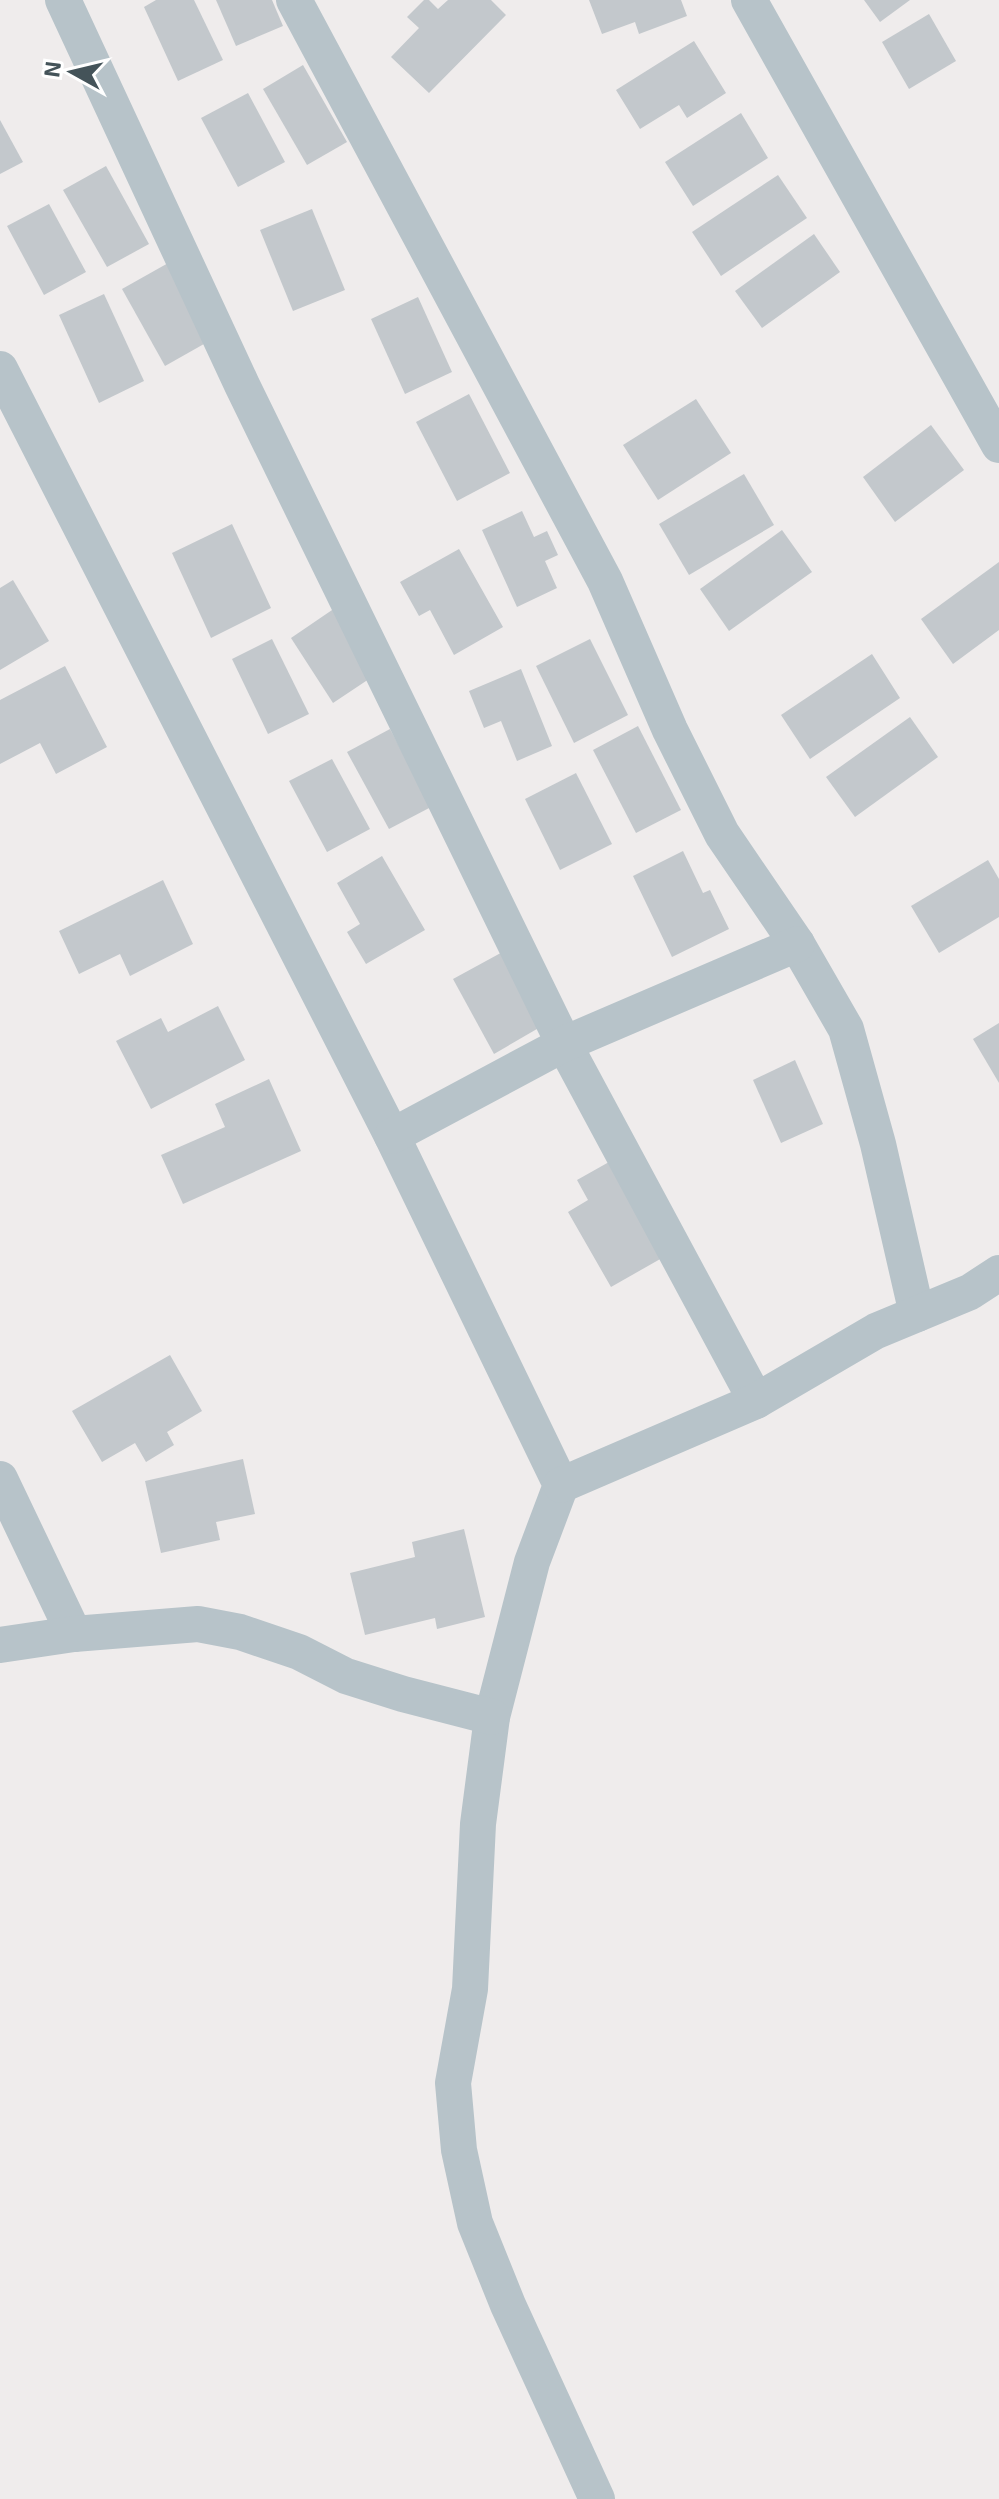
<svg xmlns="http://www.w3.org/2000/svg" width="999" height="2499" viewBox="0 0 999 2499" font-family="'Exo 2',sans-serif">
<rect width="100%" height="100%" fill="#efecec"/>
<!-- building -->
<g fill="#c3c8cc">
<polygon points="156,0 194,0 223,60 178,81 144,7"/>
<polygon points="216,0 272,0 283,26 236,46"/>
<polygon points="424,0 429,0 438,9 448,0 491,0 506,15 429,93 391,57 419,28 407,17"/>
<polygon points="589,0 681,0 687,16 639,34 635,22 602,34"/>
<polygon points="864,0 910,0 880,22"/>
<polygon points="929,14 956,61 909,89 882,42"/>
<polygon points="694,41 726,93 687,118 679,105 640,129 616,90"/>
<polygon points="303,65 347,142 307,165 263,89"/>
<polygon points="248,93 285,162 238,187 201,118"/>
<polygon points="741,113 768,158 693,206 665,162"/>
<polygon points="0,120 23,162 0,174"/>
<polygon points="106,166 149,244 107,267 63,190"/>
<polygon points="778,175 807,218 721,276 692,232"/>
<polygon points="49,204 86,272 44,295 7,226"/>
<polygon points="312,209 345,290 293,311 260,230"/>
<polygon points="814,234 840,272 762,328 735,291"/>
<polygon points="170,262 211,340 165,366 122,289"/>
<polygon points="104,294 144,381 99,403 59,315"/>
<polygon points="418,297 452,372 405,394 371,319"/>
<polygon points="469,394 510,473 457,501 416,422"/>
<polygon points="696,399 731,453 658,500 623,445"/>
<polygon points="931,425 964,470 895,522 863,477"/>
<polygon points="744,474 774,525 689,575 659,524"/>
<polygon points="522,511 534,537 547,531 558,555 545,561 557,588 517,607 482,530"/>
<polygon points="232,524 271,608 211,638 172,553"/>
<polygon points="782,530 812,572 729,631 700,589"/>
<polygon points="459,549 503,627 454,655 430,610 419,616 400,582"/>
<polygon points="999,562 999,630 953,664 921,619"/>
<polygon points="13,580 49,641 0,670 0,588"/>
<polygon points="335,608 378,673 333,703 291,638"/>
<polygon points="272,639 309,714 268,734 232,659"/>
<polygon points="590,639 628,715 574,743 536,666"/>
<polygon points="872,654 900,698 810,759 781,715"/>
<polygon points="65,666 107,747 56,774 40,743 0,764 0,700"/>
<polygon points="521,669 552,746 517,761 501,721 484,728 469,691"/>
<polygon points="910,717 938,757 855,817 826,777"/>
<polygon points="638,726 681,810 636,833 593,750"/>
<polygon points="390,729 431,807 389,829 347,752"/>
<polygon points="332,759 370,829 327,852 289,781"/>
<polygon points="576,773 612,844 560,870 525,799"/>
<polygon points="683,851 703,893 710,890 729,929 672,957 633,876"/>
<polygon points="382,856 425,930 366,964 347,932 360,924 337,883"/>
<polygon points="988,860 999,879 999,917 939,953 911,906"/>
<polygon points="163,880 193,944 130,976 120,954 79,974 59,931"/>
<polygon points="508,949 549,1022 494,1054 453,979"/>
<polygon points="218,1006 245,1060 151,1109 116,1041 161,1018 168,1032"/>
<polygon points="999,1023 999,1083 973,1039"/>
<polygon points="795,1060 823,1124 781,1143 753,1080"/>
<polygon points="269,1079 301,1151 183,1204 161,1155 225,1127 215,1104"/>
<polygon points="609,1162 662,1258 611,1287 568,1212 588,1200 577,1180"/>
<polygon points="170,1355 202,1411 167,1432 174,1445 146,1462 135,1443 102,1462 72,1411"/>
<polygon points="243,1459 255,1514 216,1522 220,1540 161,1553 145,1481"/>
<polygon points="464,1529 485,1617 437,1629 435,1618 365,1635 350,1573 415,1557 412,1542"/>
</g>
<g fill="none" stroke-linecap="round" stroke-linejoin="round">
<!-- street -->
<g stroke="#b7c3c9" stroke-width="36">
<polyline points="63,0 242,385 564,1044 756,1401"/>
<polyline points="294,0 605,581 670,730 722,834 797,944 846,1029 878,1144 917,1314"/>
<polyline points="749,0 999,445"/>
<polyline points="0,369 392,1136 561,1485 532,1562 492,1717 478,1824 470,1989 453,2083 459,2150 475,2223 508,2305 597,2499"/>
<polyline points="392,1136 564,1044 797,944"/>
<polyline points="0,1479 74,1634"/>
<polyline points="561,1485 756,1401 876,1331 970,1292 999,1273"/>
<polyline points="0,1645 74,1634 198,1624 240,1632 299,1652 346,1676 403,1694 492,1717"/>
</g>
</g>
<!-- north arrow -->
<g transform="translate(72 72) rotate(278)" stroke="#ffffff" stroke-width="6" paint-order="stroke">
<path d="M0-6L14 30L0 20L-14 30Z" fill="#445359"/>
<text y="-12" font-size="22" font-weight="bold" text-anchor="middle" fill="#445359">N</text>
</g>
</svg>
